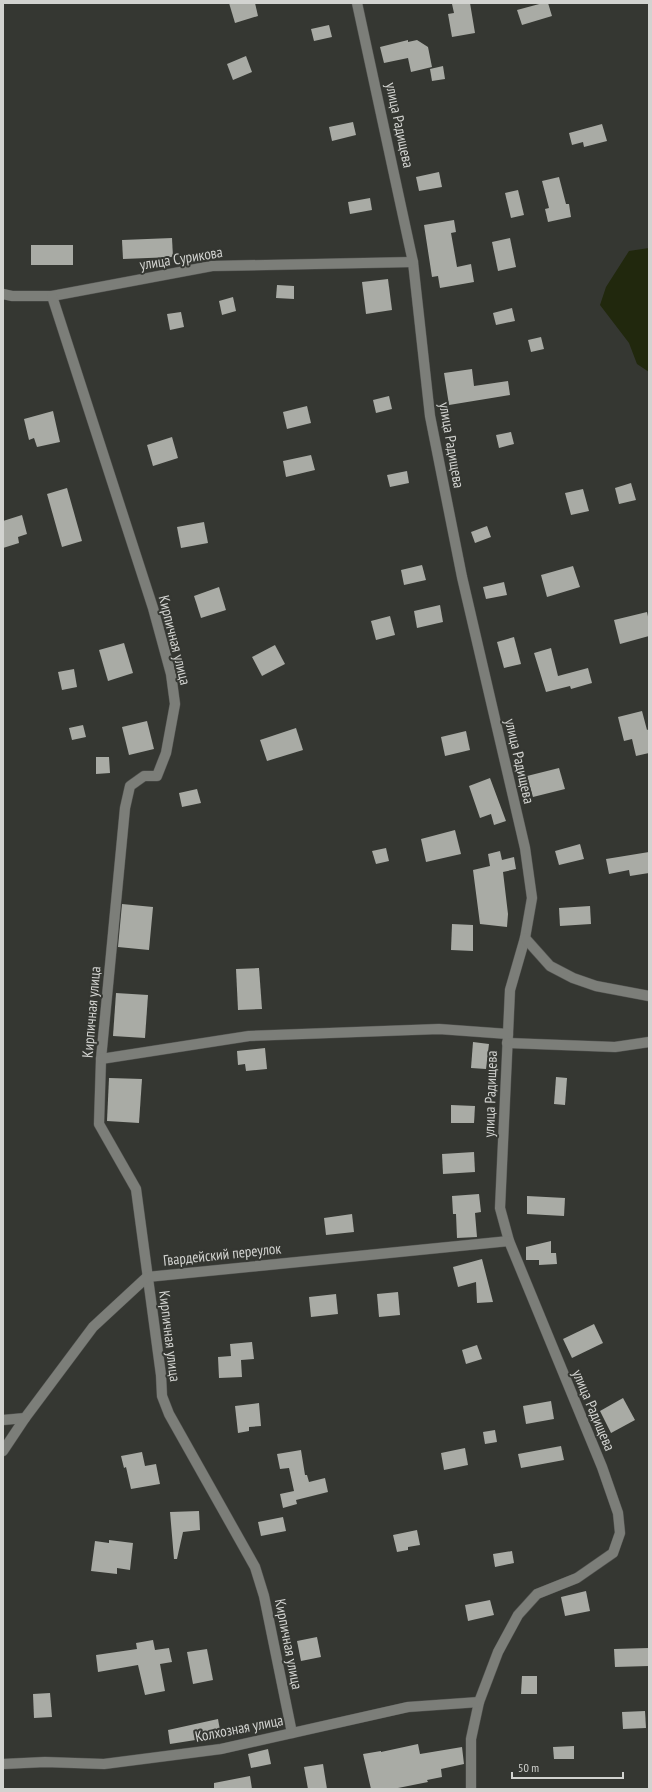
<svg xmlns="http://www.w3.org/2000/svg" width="652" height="1792" viewBox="0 0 652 1792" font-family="'PT Sans Narrow',sans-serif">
<rect width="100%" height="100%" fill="#353732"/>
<!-- water -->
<polygon fill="#21280d" points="649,248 649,372 637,364 629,343 600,305 606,287 629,251"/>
<!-- building -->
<g fill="#a9aba5">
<polygon points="229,3 255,3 258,16 235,23"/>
<polygon points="458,3 470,3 475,33 452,37 448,14 454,13 452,4"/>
<polygon points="543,3 548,3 552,16 522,25 517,10"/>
<polygon points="329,25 332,37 314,41 311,29"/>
<polygon points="408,40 408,42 417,40 428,47 432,67 411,72 408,58 384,63 380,47"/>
<polygon points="246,56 252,72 233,80 227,64"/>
<polygon points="443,66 445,79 432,81 430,69"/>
<polygon points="353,122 356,135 332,141 329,127"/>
<polygon points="602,124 607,141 584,147 583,142 572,145 569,133"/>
<polygon points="439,172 442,187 419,191 416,177"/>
<polygon points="559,177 566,204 569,204 571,217 548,222 545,209 549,208 542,181"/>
<polygon points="518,190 524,215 511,218 505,193"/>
<polygon points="370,198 372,210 350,214 348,202"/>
<polygon points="454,220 456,232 451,233 457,267 471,264 474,282 440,288 438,276 432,277 424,225"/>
<polygon points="172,238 173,257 123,259 122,240"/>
<polygon points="510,238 516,267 498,271 492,242"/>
<rect x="31" y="245" width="42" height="20"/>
<polygon points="388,279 392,310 366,314 362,282"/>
<polygon points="277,285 294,286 294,299 276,298"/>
<polygon points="233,297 236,311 222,315 219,301"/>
<polygon points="512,308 515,321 496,325 493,313"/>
<polygon points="181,312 184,327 170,330 167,314"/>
<polygon points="541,337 544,349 531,352 528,340"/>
<polygon points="472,369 474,386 508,381 510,395 449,405 444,373"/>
<polygon points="389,396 392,409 376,413 373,400"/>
<polygon points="307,406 311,423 287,429 283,412"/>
<polygon points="53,411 60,442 37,447 34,438 29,440 24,419"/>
<polygon points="511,432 514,444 499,448 496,435"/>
<polygon points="172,437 178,458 153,466 147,445"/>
<polygon points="311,455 315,470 286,477 283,461"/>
<polygon points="407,471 409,483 390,487 387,475"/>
<polygon points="631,483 636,500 619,504 615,488"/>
<polygon points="67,488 82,541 62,547 47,494"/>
<polygon points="583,489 589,511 571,515 565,493"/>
<polygon points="22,515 27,534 18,537 19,543 3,548 3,521"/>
<polygon points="204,522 208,543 181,548 177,527"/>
<polygon points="487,526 491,537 475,543 471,532"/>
<polygon points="422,565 426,580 404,585 401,570"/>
<polygon points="573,566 580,587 547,597 541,575"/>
<polygon points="504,582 507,595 486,599 483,587"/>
<polygon points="219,587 226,610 201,618 194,596"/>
<polygon points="440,605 443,622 417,628 414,611"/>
<polygon points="647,612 649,621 649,636 620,644 614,620"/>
<polygon points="390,616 395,635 376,640 371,621"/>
<polygon points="514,637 521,664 504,668 497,642"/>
<polygon points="124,643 133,673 108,681 99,650"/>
<polygon points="275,645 285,664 262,676 252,657"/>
<polygon points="551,648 558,676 588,668 592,683 571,689 570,686 546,692 534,653"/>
<polygon points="74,669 77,687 62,690 58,672"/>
<polygon points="642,711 647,730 649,729 649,753 636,756 632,739 624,741 618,717"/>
<polygon points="147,721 154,749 129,755 122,727"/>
<polygon points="83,725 86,737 72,740 69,728"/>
<polygon points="296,728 303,750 267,761 260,740"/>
<polygon points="466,731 470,750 445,756 441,737"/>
<polygon points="96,757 109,757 110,773 96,774"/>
<polygon points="559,768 565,789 533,797 527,776"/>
<polygon points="490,778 506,821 494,825 491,814 480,818 469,786"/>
<polygon points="197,789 201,803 182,807 179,793"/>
<polygon points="455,830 461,854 426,862 421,839"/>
<polygon points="580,844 584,859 559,865 555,851"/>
<polygon points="386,848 389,861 376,864 372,851"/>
<polygon points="500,851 502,860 514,857 516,869 503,872 508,914 507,927 480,924 473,870 490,866 488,854"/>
<polygon points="649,852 649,873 630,876 629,870 609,874 606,859"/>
<polygon points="122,904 153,907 149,950 118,947"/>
<polygon points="590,906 591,924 560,926 559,908"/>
<polygon points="452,924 473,925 473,951 451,950"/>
<polygon points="259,968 262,1009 238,1010 236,969"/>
<polygon points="116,993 148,995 145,1038 113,1036"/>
<polygon points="473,1042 489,1044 486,1069 471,1068"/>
<polygon points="265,1048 267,1069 246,1071 245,1064 238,1065 237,1051"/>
<polygon points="556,1077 567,1078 565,1105 554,1104"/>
<polygon points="109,1078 142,1079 139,1123 107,1121"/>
<polygon points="451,1105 475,1106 474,1123 451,1123"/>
<polygon points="474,1152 475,1172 443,1174 442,1154"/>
<polygon points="479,1194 481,1212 475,1213 477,1237 457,1238 456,1214 453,1214 452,1196"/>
<polygon points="527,1196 565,1198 564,1216 527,1214"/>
<polygon points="352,1214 354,1232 326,1235 324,1218"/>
<polygon points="551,1241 551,1253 556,1253 557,1264 539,1265 539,1260 526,1260 526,1247"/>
<polygon points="482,1259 493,1302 477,1303 476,1282 458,1287 453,1267"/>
<polygon points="398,1292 400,1315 379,1317 377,1294"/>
<polygon points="336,1294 338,1314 311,1317 309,1297"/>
<polygon points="594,1324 603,1343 572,1358 563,1339"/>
<polygon points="252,1342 254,1359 241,1360 242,1377 219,1378 218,1357 231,1356 230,1344"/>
<polygon points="477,1345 482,1359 466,1364 462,1350"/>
<polygon points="623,1398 635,1420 611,1433 600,1411"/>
<polygon points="551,1401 554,1419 526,1424 523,1406"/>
<polygon points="259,1403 261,1426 249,1427 249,1431 238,1433 235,1406"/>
<polygon points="495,1430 497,1442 485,1444 483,1432"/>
<polygon points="561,1446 564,1460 521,1468 518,1454"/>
<polygon points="465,1448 468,1465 444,1470 441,1453"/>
<polygon points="301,1450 305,1475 307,1475 309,1482 325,1478 328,1492 296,1500 297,1504 283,1508 280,1494 294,1491 289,1468 280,1469 277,1454"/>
<polygon points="142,1452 145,1466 156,1464 160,1484 131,1489 126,1467 124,1468 121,1456"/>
<polygon points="199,1511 200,1530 183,1532 177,1559 174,1559 170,1512"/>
<polygon points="283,1517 286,1531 261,1536 258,1522"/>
<polygon points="417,1530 420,1545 408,1547 408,1550 397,1552 393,1535"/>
<polygon points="109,1540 133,1543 130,1570 117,1568 117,1574 91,1571 95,1541 109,1543"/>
<polygon points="512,1551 514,1563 495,1567 493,1554"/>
<polygon points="586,1591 590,1611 565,1616 561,1597"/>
<polygon points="490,1600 494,1615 468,1621 465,1605"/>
<polygon points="317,1637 321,1657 301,1661 297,1641"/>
<polygon points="153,1640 155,1650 169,1648 172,1662 160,1664 165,1691 145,1695 138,1665 98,1672 96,1655 137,1649 136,1643"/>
<polygon points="649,1648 649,1666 615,1667 614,1649"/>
<polygon points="207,1649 213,1680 193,1684 187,1652"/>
<polygon points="522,1676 537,1676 537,1694 521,1694"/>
<polygon points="50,1693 52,1717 34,1718 33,1694"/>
<polygon points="645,1711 646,1728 623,1729 622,1712"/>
<polygon points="218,1719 221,1736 170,1744 168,1730"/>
<polygon points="418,1744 420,1754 462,1747 464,1764 441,1769 442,1777 427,1780 428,1782 393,1789 371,1789 363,1754 381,1751 381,1752"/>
<polygon points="574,1746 574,1759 554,1759 553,1747"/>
<polygon points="268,1749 271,1764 251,1768 248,1754"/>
<polygon points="323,1764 327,1789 308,1789 304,1767"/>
<polygon points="250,1776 252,1789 214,1789 214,1783"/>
</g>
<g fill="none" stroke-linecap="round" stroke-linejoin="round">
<!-- minor casing -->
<g stroke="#535451" stroke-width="11">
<g id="minor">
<polyline points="357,3 413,262 430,416 462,577 525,848 532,898 525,938 510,990 500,1208 509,1241 602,1467 618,1513 620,1533 613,1553 577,1578 537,1594 518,1615 498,1652 479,1702 471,1739 471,1789"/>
<polyline points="3,294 12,296 52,296 212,266 413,262"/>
<polyline points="52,296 153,608 171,674 175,704 166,753 157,776 144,776 130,786 125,808 101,1059 99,1124 136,1189 161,1375 162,1396 169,1414 255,1567 264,1596 292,1733"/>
<polyline points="525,938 550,966 573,978 596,986 649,996"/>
<polyline points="507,1043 615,1047 649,1042"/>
<polyline points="101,1059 249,1036 439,1029 508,1034"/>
<polyline points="3,1420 25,1418 93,1327 147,1277 509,1241"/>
<polyline points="3,1451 25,1418"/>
<polyline points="3,1764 45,1762 104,1764 221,1749 408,1707 479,1702"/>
</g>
</g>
<!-- minor -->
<use href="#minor" stroke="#7c7e79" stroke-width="10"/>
</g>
<g text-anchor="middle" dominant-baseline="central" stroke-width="4" stroke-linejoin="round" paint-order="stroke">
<!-- street labels -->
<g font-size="15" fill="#d2d3d0" stroke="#353732">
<text transform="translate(400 125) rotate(78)">улица Радищева</text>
<text transform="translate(181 258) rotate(-9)">улица Сурикова</text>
<text transform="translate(452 445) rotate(80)">улица Радищева</text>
<text transform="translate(175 640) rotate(76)">Кирпичная улица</text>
<text transform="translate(520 761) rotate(77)">улица Радищева</text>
<text transform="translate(91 1012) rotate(-85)">Кирпичная улица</text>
<text transform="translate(490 1094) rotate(-88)">улица Радищева</text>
<text transform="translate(222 1254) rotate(-6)">Гвардейский переулок</text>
<text transform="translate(170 1336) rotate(83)">Кирпичная улица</text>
<text transform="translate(594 1410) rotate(67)">улица Радищева</text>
<text transform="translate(289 1644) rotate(79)">Кирпичная улица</text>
<text transform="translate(239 1728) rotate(-11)">Колхозная улица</text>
</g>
</g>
<!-- border -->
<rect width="652" height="1792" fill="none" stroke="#d2d3d0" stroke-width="8"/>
<!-- scale -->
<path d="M512 1772v6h111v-6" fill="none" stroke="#d2d3d0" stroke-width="2"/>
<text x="518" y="1772" font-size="12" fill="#d2d3d0" stroke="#353732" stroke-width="3" paint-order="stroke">50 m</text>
</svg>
